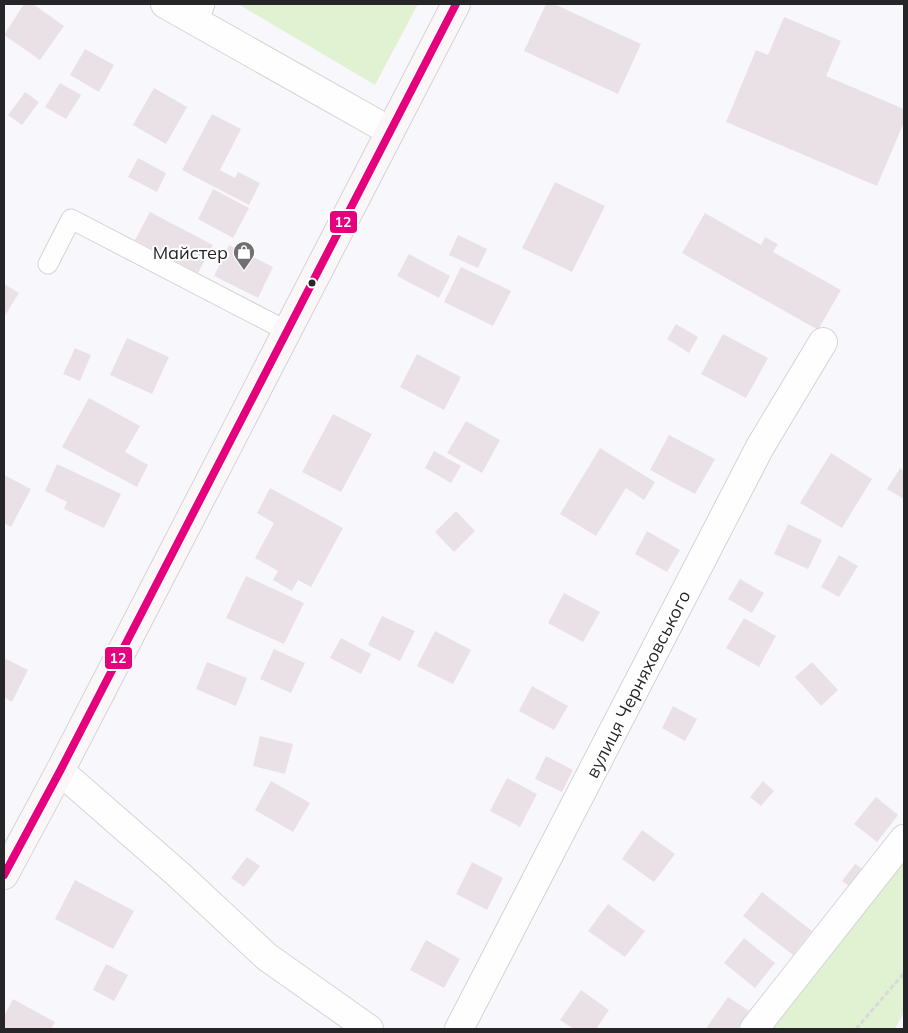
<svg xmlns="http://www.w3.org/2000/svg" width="908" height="1033" viewBox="0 0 908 1033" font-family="Mulish,sans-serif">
<rect width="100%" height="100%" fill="#f8f8fc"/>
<!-- green -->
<g fill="#e1f2d3">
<polygon points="238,4 418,4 375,85"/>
<polygon points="904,839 904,1012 895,1029 754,1029"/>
</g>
<!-- building -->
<g fill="#eae1e6">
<polygon points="24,4 33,4 64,26 40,60 4,35"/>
<polygon points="546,4 554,4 641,44 618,94 524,51"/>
<polygon points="784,17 841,41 826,76 904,109 904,122 877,186 726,122 756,50 768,55"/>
<polygon points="85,49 114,65 99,92 70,75"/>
<polygon points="60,83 81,95 66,119 45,107"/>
<polygon points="154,88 187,107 166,144 133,125"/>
<polygon points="25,92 39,102 22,125 8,115"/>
<polygon points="212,114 241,129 220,170 235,178 238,172 260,183 249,205 182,170"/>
<polygon points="138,158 166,173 157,192 128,177"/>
<polygon points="555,182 605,206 572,272 522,248"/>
<polygon points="213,189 249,208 233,238 198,219"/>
<polygon points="150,212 213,245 198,273 135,240"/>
<polygon points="705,213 761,245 765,237 778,244 773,252 841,290 818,330 682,253"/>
<polygon points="458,235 487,249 478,268 449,255"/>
<polygon points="229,245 273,267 258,298 214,276"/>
<polygon points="409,254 450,276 439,298 397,276"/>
<polygon points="461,267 511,291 493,326 444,302"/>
<polygon points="4,284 19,293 4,317"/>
<polygon points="676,324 698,337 689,353 667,339"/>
<polygon points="723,334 768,358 746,398 701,374"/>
<polygon points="127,338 169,357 152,394 110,375"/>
<polygon points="75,348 91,355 80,381 63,374"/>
<polygon points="417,354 461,377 444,410 400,387"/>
<polygon points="89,398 140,426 125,452 148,465 137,487 62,447"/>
<polygon points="333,414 372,434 341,492 302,472"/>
<polygon points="466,421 500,440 482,473 447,453"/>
<polygon points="669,435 715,459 695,494 650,470"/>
<polygon points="600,448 655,482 644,500 626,488 596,536 560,514"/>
<polygon points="434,451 461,466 451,483 425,468"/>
<polygon points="831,453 872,479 842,528 800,503"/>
<polygon points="57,464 121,494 104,528 64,509 67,502 45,491"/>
<polygon points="900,468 904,471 904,499 887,489"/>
<polygon points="4,475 31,489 11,527 4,523"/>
<polygon points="270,488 343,528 311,587 298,580 292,591 273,580 278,571 255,558 274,523 257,513"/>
<polygon points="456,511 475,531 454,552 435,532"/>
<polygon points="788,524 822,540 808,569 774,554"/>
<polygon points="647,531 680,550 667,572 635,554"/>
<polygon points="839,555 858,566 839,597 821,587"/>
<polygon points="246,576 304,603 284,644 226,618"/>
<polygon points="740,579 764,593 752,613 728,599"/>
<polygon points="564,593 600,612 583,642 548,623"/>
<polygon points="382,616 415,631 400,661 368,645"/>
<polygon points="744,618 776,636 759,667 726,648"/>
<polygon points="435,631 471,650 453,684 417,666"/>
<polygon points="341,638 371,654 361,674 330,658"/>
<polygon points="274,649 305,663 291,693 260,679"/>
<polygon points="4,658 28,670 12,702 4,697"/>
<polygon points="207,662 247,678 236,706 196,689"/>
<polygon points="812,662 838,690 821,706 795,677"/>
<polygon points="532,686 568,706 554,730 519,711"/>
<polygon points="673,706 697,719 685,741 662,728"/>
<polygon points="260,736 293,744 285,774 253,766"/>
<polygon points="546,756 573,770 562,792 535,779"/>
<polygon points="507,778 537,794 520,827 490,811"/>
<polygon points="271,781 310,803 293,832 255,810"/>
<polygon points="763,781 774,791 761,806 750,797"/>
<polygon points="876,797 898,815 877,842 854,824"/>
<polygon points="642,830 675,854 654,882 622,859"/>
<polygon points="247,857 260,866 244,887 231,878"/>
<polygon points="472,862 503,878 487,910 456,894"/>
<polygon points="855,864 871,875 857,892 842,881"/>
<polygon points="75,880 134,911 113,949 55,919"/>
<polygon points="762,892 812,931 793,955 743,916"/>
<polygon points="608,904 645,931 625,957 588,931"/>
<polygon points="744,938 775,963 755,988 724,963"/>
<polygon points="426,940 460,959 444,988 410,970"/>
<polygon points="106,964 128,975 114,1001 93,990"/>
<polygon points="581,990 609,1010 596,1029 574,1029 560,1020"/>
<polygon points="728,997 749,1011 737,1029 710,1029 707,1027"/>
<polygon points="13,999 55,1022 51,1029 4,1029 4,1016"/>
</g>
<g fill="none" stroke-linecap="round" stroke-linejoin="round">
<!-- lane casing -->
<g stroke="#d4d4d7" stroke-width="21">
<g id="lane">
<polyline points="198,23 205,4"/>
<polyline points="48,264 71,219 287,331"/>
</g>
</g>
<!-- street casing -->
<g stroke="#d4d4d7" stroke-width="30">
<g id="street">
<polyline points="165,4 390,131"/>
<polyline points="60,771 179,875 267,957 369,1029"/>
<polyline points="459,1029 760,447 823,342"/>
<polyline points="754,1029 904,839"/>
</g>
</g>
<!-- secondary casing -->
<g stroke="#d4d4d7" stroke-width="30">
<polyline id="secondary" points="4,875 60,771 456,4"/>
</g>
<!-- path -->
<polyline stroke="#d9d9d9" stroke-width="3" stroke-dasharray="5 2.5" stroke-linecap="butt" points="856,1029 904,973"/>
<!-- lane -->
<use href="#lane" stroke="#fefeff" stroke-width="19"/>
<!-- street -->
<use href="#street" stroke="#fefeff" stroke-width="28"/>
<!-- secondary -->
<use href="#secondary" stroke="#fbf7f9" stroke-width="28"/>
<!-- bus-1 casing -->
<g stroke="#fff" stroke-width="11">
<polyline id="bus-1" points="4,875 60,771 456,4"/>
</g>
<!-- bus-1 -->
<use href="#bus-1" stroke="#e5007d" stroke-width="8"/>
</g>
<!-- icons -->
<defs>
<g id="shop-pin" transform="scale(1.125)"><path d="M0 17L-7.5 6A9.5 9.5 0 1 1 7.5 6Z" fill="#707073" stroke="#fff"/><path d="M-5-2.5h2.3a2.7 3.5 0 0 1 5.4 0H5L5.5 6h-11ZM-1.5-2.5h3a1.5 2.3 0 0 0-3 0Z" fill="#fff"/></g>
</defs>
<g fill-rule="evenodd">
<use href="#shop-pin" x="244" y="252"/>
</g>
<!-- markers -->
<circle fill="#262629" stroke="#fff" stroke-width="2" cx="312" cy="283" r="4.5"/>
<g text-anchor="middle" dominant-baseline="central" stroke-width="4" stroke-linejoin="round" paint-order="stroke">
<!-- poi labels -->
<g font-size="18" fill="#262629" stroke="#fff" text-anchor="end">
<text x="228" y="252">Майстер</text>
</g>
<!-- street labels -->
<g font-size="18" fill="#262629" stroke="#fff">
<text transform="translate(638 684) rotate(-63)">вулиця Черняховського</text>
</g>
</g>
<g stroke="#fff" stroke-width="2">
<rect x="329" y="210" width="29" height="24" rx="5" fill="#e5007d"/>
<rect x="104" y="646" width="29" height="24" rx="5" fill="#e5007d"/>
</g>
<g font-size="14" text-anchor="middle" font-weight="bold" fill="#fff">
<text x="343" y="227">12</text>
<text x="118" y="663">12</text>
</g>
<!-- border -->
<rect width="908" height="1033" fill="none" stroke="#262629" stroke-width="10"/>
</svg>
